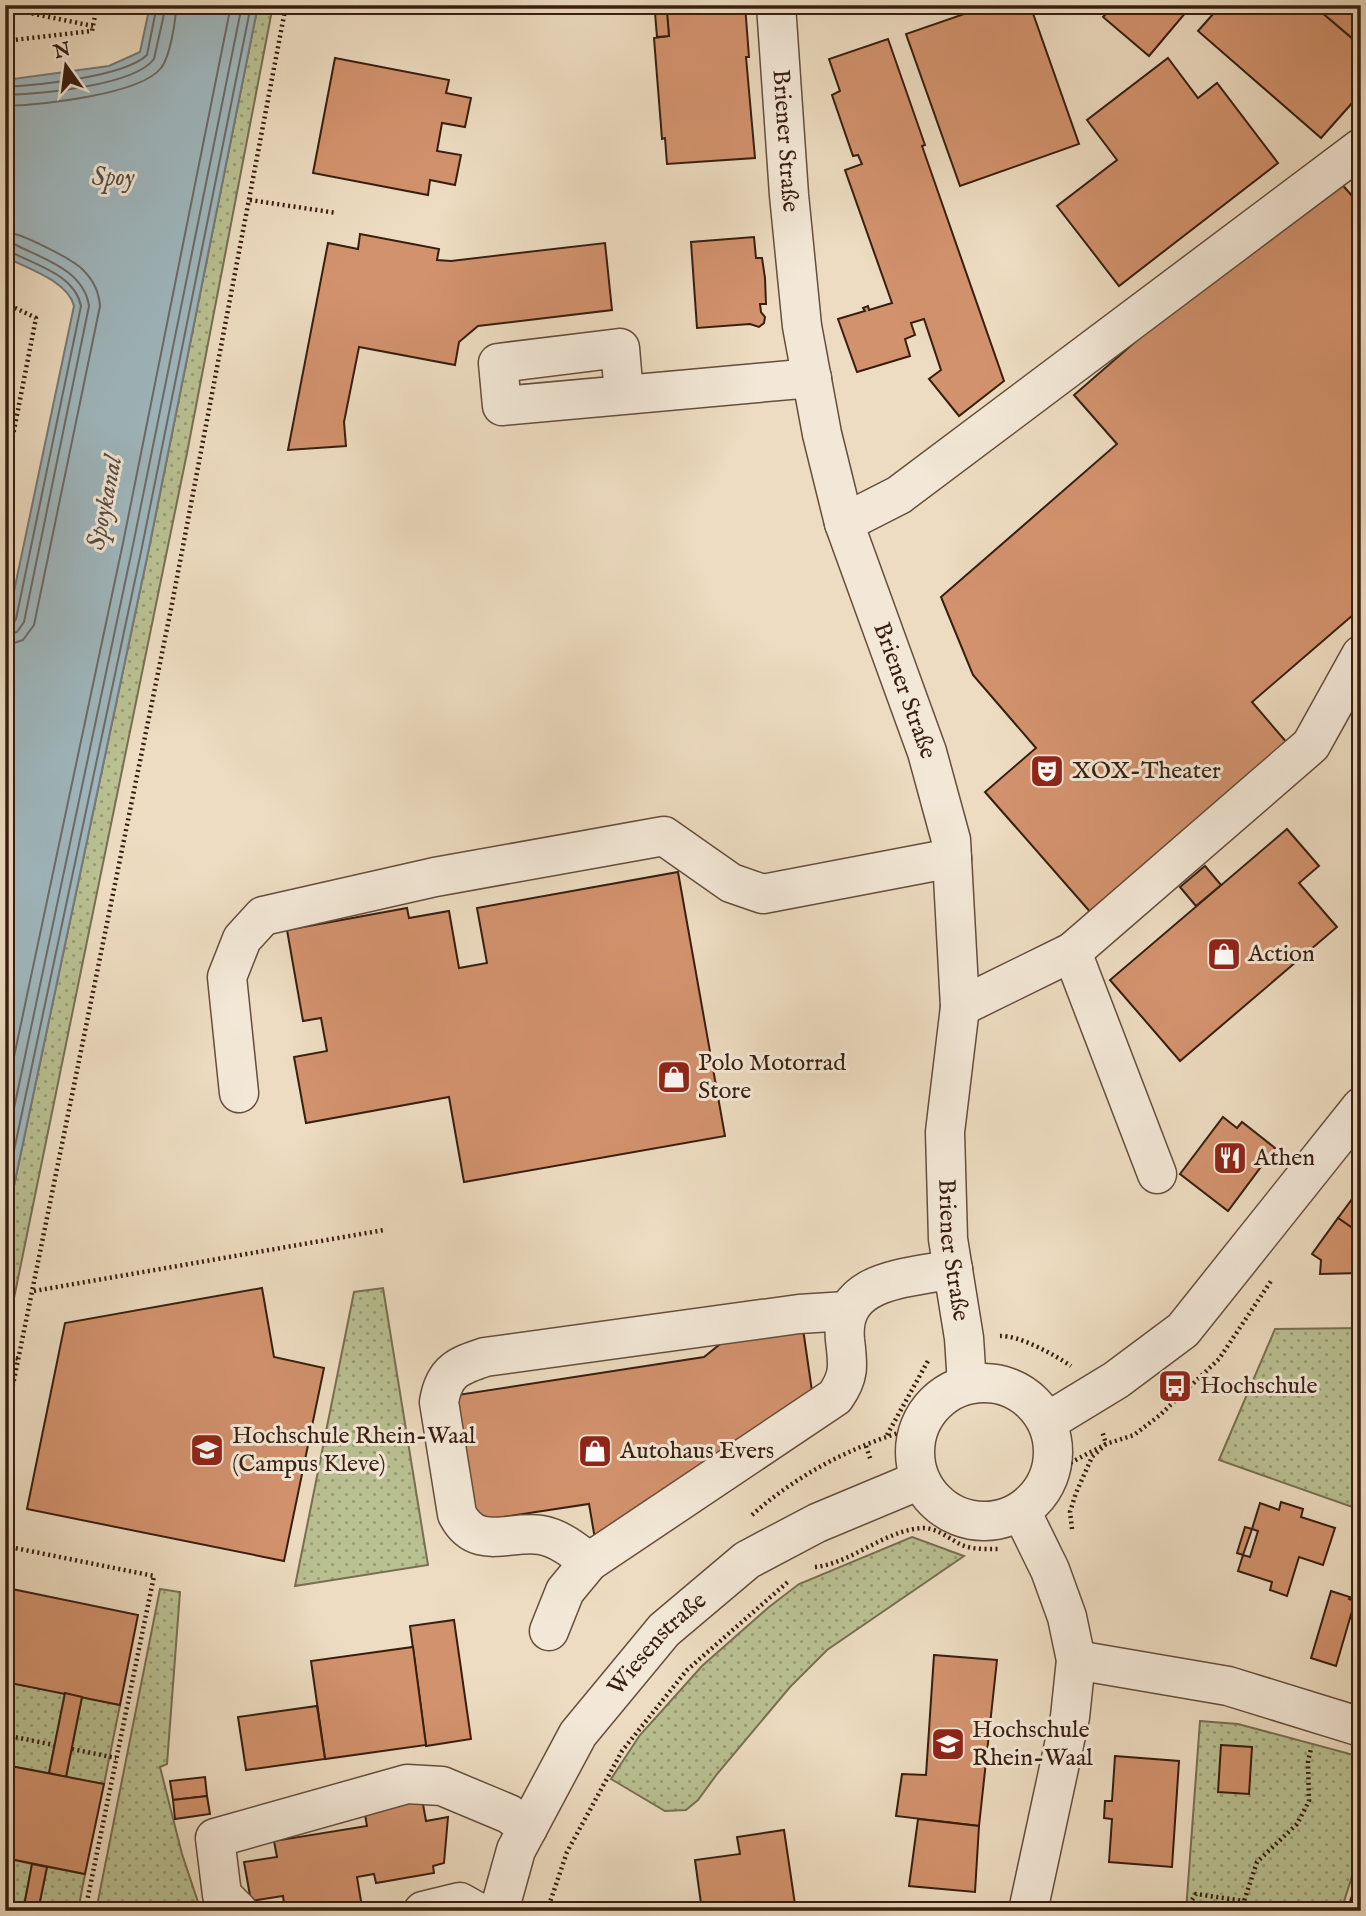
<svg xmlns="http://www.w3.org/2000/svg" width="1366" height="1916" viewBox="0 0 1366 1916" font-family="'IM FELL English',serif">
<defs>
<pattern id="grass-dots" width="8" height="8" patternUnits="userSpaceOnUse" patternTransform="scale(1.75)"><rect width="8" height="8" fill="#b9c092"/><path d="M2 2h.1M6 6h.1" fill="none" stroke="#979b76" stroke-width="1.8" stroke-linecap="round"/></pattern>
</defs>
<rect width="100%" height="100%" fill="#eddcc1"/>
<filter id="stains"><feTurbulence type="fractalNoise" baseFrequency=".00286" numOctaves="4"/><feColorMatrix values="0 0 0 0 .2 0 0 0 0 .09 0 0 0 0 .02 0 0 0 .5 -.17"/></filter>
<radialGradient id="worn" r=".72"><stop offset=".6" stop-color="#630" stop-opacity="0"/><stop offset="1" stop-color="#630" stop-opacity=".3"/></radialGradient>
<!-- grass -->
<g fill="url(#grass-dots)" stroke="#786f51" stroke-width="2">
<polygon points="258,5 273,5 187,453 5,1342 5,1228 149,548"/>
<polygon points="383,1288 428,1565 295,1586 354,1292"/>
<polygon points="1361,1328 1361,1510 1219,1460 1275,1329"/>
<polygon points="912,1537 964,1556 827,1650 790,1687 717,1774 698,1800 686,1810 665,1811 611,1779 640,1735 702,1666 769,1607 799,1584"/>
<polygon points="160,1589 180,1592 167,1764 160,1767 182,1854 201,1911 96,1911"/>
<polygon points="5,1682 65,1693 49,1773 5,1765"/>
<polygon points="82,1697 120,1705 104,1784 66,1777"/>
<polygon points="1200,1721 1238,1724 1361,1757 1361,1848 1341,1911 1186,1911"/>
<polygon points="5,1858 32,1864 23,1911 5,1911"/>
<polygon points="47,1867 85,1874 78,1911 38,1911"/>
</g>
<!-- water -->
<path fill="#9fb8bf" stroke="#767a79" stroke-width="2" d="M150,5H258L149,548L5,1228V634L74,306C68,281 27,268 5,257V80L109,66L140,52Z"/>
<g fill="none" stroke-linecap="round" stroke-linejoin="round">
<!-- shore -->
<g stroke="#6c6b68" stroke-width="2">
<path d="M5,87C38,85 124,77 147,55L157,5"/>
<path d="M5,95C39,94 134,86 154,59L166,5"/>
<path d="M5,106C39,105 140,95 161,68C170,57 176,20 176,5"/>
<path d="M5,232C19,232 75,260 84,271C94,281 99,292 100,306L34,625L23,640L5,646"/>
<path d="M5,242L14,244C43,259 84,270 89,306L24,622L17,632L5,635"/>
<path d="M5,251L11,252C36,265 75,275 81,306L16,619L12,625L5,626"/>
<polyline points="5,1099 123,543 231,5"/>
<polyline points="5,1151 133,545 242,5"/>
<polyline points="5,1193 142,547 251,5"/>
</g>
</g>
<!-- building -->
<g fill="#d2926d" stroke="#381e10" stroke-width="2">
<polygon points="53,5 85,5 84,11"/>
<polygon points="666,5 745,5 749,57 746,57 755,158 667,164 665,138 662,139 654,38 669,36"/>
<polygon points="897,5 915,5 915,9 897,11"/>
<polygon points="990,5 1030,5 1079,144 960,186 906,34"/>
<polygon points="1114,5 1192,5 1149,56 1103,17"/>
<polygon points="1221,5 1313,5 1361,46 1361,93 1321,138 1198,31"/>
<polygon points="1313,5 1361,5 1361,28 1352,38"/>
<polygon points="667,12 669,36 657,37 655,13"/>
<polygon points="888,39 925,145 922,146 1004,381 959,416 929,379 941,370 924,319 911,323 915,335 905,339 910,356 857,372 838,319 865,311 863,308 868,306 869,310 892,303 845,170 862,164 858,155 853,156 832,95 840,91 829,59"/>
<polygon points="335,58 449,80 446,93 471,98 465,127 442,123 437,151 461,155 455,185 430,180 428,195 313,173"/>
<polygon points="1168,58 1198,98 1217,83 1278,163 1119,286 1057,206 1117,160 1087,120"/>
<polygon points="1331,172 1361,206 1361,608 1252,702 1288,744 1092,914 985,792 1036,748 973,675 941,597 1117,444 1074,395"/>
<polygon points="360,234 439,249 437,260 451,261 605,243 612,310 478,326 459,342 455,365 359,347 344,422 346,446 288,450 328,243 358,249"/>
<polygon points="754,237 756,258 762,258 765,278 766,304 760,304 761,312 765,317 764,323 759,327 750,324 697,328 691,242"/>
<polygon points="1287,829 1319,866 1299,883 1337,927 1180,1061 1110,980"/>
<polygon points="1205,866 1221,885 1196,906 1180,887"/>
<polygon points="678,872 725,1136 464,1182 449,1097 306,1123 294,1057 327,1051 321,1018 303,1021 287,930 407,908 409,918 449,911 459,968 487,963 477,908"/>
<polygon points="1223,1117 1237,1128 1242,1122 1275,1148 1228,1211 1180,1174"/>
<polygon points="1361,1187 1361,1234 1338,1218"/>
<polygon points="1338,1218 1361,1234 1361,1273 1320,1274 1321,1260 1312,1254"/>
<polygon points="262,1288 274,1357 324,1368 284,1561 27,1509 65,1323"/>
<polygon points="803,1329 813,1398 595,1539 589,1504 471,1522 451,1396 704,1357 724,1341"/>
<polygon points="1281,1502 1303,1509 1301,1517 1335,1528 1323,1565 1299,1557 1287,1596 1270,1590 1272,1582 1238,1571 1243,1555 1250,1557 1258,1531 1252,1529 1260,1503 1279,1510"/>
<polygon points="1245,1527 1252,1529 1243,1555 1237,1553"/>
<polygon points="12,1589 138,1615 120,1705 5,1682 5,1623"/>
<polygon points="1331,1591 1350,1597 1349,1599 1355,1601 1336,1666 1311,1658"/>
<polygon points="454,1620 471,1739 426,1746 410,1626"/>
<polygon points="413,1647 426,1745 325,1759 311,1661"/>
<polygon points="934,1655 997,1660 979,1826 896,1816 902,1774 926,1775"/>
<polygon points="65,1693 82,1697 66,1777 49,1773"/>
<polygon points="317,1706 325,1759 246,1770 238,1717"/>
<polygon points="1221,1745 1252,1747 1249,1794 1218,1792"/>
<polygon points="1115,1756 1179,1761 1172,1867 1109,1862 1112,1819 1104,1818 1105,1801 1112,1801"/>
<polygon points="5,1765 104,1784 85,1874 5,1858"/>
<polygon points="205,1777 207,1796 173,1800 170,1781"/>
<polygon points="421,1793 426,1821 448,1817 444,1863 433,1866 434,1873 376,1883 374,1874 357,1877 362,1907 338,1911 285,1911 283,1896 251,1901 244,1862 277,1857 274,1841 367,1826 363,1803"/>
<polygon points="207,1796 210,1814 175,1819 173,1800"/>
<polygon points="918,1819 979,1826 975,1892 909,1886"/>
<polygon points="784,1830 796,1911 702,1911 695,1860 740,1854 737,1837"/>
<polygon points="32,1864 47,1867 38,1911 23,1911"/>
<polygon points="1360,1871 1361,1911 1347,1911"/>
</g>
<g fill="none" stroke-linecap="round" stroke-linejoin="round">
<!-- minor casing -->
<g stroke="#654e3c" stroke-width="41">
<g id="minor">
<path id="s1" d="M776,5L789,195L802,326L822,434L844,523L927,752L951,840L960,1007L945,1132L948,1239L964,1338L967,1384"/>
<polyline points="624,395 620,348 498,363 502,406 812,378"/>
<polyline points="844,523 899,495 1361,148"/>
<polyline points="1072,952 1157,1174"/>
<polyline points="960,1007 1072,952 1311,745 1361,655"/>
<polyline points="239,1093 227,977 242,939 263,916 435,877 664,836 731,883 763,894 952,858"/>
<circle cx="984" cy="1452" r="69"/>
<polyline points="1047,1422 1116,1380 1183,1330 1361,1107"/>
<polyline points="1021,1511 1050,1570 1067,1617 1076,1660 1070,1717 1028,1911"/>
<path d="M589,1562C575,1551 559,1538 541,1535C509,1530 476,1552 457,1514L439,1402C444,1371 458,1366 485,1357L799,1314L847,1311"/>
<path d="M549,1631L565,1591L589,1562L835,1397C850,1376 848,1365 845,1340C839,1278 907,1279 953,1269"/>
<polyline points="1076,1660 1228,1686 1361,1727"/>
<polyline points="238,1911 222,1895 215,1838 407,1784 442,1786 509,1814 528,1828"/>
<polyline points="423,1911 460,1902 476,1911"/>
<path id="s2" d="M499,1911L516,1850L578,1734L664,1630L747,1560L817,1523L920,1480"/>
</g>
</g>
<!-- path -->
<g stroke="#381e10" stroke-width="4.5" stroke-dasharray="2 3.5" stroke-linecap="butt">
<polyline points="5,8 93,26"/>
<polyline points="5,41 92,31 97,5"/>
<polyline points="250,200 337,213"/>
<polyline points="5,303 36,318 5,476"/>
<polyline points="1353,1073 1361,1063"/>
<polyline points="34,1291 384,1230"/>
<path d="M1000,1336C1019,1335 1055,1355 1071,1366"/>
<polyline points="5,1356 20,1359"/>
<polyline points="5,1424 171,609 286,5"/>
<polyline points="887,1435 929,1359"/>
<polyline points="866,1446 871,1461"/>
<polyline points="1051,1473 1106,1444 1134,1435 1160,1415 1219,1359 1271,1281"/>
<path d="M752,1515C799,1473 858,1443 919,1427"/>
<polyline points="1072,1529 1070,1512 1076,1493 1092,1457 1106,1444 1102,1431"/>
<polyline points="5,1546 154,1576 85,1911"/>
<path d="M815,1567C853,1563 884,1530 923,1528C938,1528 949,1539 962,1545C974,1550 988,1549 1000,1549"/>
<polyline points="5,1735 54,1745"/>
<polyline points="72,1749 116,1758"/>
<polyline points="1186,1909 1196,1894 1244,1901"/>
<polyline points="547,1911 567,1852 622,1751 687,1670 790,1580"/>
<polyline points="1246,1911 1244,1901 1257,1862 1297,1824 1309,1801 1308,1761 1311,1749"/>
</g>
<!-- minor -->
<use href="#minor" stroke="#f3e8d7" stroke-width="38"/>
</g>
<!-- icons -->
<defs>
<g id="theatre-square" transform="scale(1.75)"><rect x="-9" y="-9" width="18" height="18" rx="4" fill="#8f2418" stroke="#f3e8d7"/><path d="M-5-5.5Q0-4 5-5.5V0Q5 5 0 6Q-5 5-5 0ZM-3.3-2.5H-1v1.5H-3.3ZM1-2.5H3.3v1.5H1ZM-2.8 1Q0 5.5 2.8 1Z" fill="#fff"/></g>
<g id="shop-square" transform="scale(1.75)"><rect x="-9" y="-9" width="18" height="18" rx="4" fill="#8f2418" stroke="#f3e8d7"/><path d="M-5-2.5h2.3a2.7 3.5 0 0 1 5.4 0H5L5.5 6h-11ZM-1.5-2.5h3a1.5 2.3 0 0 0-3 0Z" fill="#fff"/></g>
<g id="restaurant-square" transform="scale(1.75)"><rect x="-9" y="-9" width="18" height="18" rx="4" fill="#8f2418" stroke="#f3e8d7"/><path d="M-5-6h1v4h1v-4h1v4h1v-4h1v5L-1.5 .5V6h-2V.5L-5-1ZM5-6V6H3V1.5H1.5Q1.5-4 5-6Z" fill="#fff"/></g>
<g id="bus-square" transform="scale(1.75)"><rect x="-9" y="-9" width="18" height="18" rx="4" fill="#8f2418" stroke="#f3e8d7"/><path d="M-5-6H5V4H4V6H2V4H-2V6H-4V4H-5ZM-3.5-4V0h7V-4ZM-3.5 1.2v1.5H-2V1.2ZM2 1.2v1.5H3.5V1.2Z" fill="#fff"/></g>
<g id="university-square" transform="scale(1.75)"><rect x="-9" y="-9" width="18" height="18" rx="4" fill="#8f2418" stroke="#f3e8d7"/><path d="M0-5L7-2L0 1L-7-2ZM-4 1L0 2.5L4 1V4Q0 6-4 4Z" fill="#fff"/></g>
</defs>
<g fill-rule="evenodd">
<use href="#theatre-square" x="1047" y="771"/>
<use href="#shop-square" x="1224" y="954"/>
<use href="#shop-square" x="674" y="1077"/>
<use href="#restaurant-square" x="1230" y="1158"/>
<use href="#bus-square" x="1175" y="1386"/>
<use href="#university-square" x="207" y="1450"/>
<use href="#shop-square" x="595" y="1451"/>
<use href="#university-square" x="948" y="1744"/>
</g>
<g text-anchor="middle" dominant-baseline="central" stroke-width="6" stroke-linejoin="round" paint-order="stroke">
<!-- street labels -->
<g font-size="24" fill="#381e10" stroke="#f3e8d7">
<text stroke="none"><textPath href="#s1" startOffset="136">Briener Straße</textPath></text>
<text stroke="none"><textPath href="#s1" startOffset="702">Briener Straße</textPath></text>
<text stroke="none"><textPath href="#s1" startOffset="1270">Briener Straße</textPath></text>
<text stroke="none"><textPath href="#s2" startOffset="315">Wiesenstraße</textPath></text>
</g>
<!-- poi labels -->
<g font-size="24" fill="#381e10" stroke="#f3e8d7" text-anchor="start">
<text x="1072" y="771">XOX-Theater</text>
<text x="1248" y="954">Action</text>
<text x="698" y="1063">Polo Motorrad<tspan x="698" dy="28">Store</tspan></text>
<text x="1254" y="1158">Athen</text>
<text x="1200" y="1386">Hochschule</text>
<text x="232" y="1436">Hochschule Rhein-Waal<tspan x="232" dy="28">(Campus Kleve)</tspan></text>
<text x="620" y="1451">Autohaus Evers</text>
<text x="972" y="1730">Hochschule<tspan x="972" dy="28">Rhein-Waal</tspan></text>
</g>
<!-- water labels -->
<g font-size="26" font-style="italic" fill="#574c45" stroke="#f3e8d7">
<text x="113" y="177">Spoy</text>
<text transform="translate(105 503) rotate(-79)">Spoykanal</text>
</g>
</g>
<!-- margin -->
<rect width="1366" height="1916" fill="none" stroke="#eddcc1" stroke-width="28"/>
<rect x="7" y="7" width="1352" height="1902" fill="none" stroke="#381e10" stroke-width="3.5"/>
<rect x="14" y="14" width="1338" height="1888" fill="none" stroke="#381e10" stroke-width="2"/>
<!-- north arrow -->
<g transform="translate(66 66) rotate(346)" stroke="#f3e8d7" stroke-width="5" paint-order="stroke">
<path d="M0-5L12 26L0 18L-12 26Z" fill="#381e10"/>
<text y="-10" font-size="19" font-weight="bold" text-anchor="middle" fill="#381e10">N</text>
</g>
<rect width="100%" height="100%" filter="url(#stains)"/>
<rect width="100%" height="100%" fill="url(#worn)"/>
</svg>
